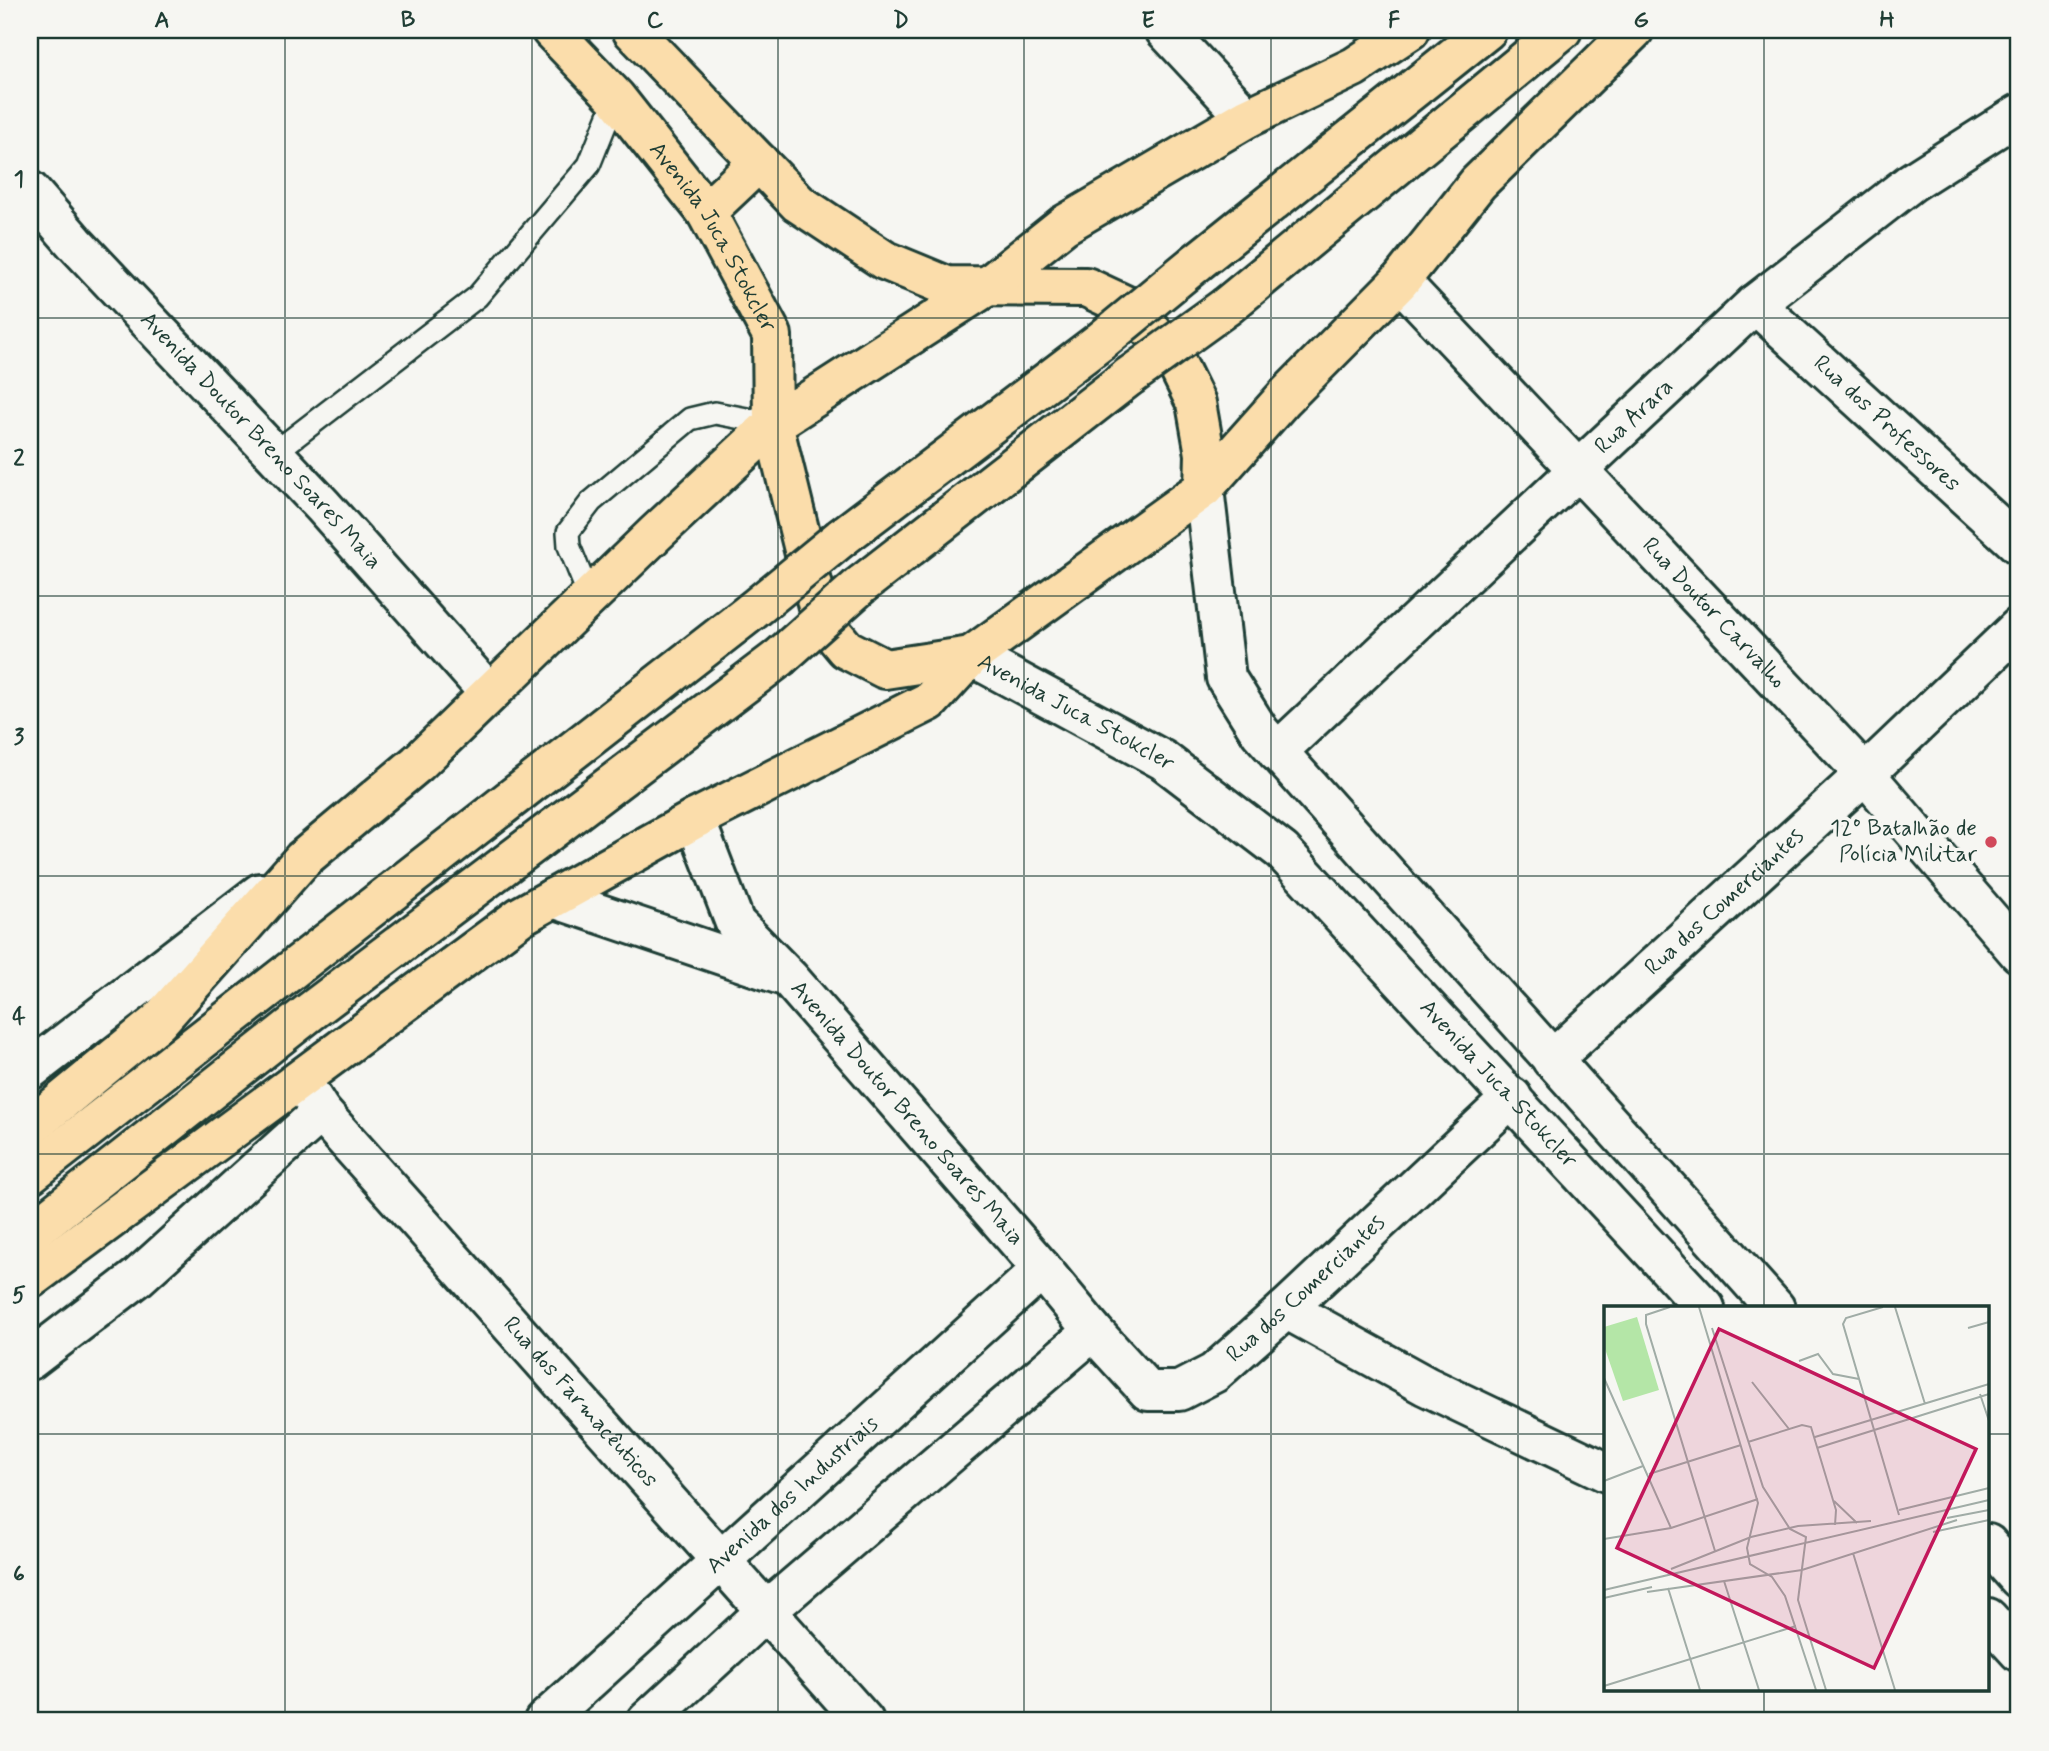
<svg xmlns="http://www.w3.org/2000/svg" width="2049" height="1751" viewBox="0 0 2049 1751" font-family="Mynerve,sans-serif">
<rect width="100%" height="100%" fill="#f6f6f2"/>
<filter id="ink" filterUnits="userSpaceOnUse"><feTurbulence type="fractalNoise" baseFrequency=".0143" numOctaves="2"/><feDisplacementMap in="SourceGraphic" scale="14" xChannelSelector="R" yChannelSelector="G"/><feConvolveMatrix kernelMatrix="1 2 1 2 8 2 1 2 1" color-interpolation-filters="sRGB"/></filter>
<g filter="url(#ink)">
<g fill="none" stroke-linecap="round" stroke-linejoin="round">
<!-- lane casing -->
<g stroke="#1f3d34" stroke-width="26">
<g id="lane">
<polyline points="274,453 477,297 589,165 616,98"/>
<polyline points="589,596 569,546 568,532 591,502 690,419 715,413 773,424"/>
</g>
</g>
<!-- street casing -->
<g stroke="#1f3d34" stroke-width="44">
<g id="street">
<polyline points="1165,30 1247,118"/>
<path id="s1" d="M30,191L75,243L323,506L489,693"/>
<path id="s2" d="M1400,281L1865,774L2019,953"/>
<path id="s3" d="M1755,304L2019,545"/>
<path id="s4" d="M1277,752L1755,304L1912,182L2019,114"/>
<path id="s5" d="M695,819L735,923L789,978L1042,1269L1093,1331L1148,1391H1179L1214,1373L1286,1309L1512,1097"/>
<polyline points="553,898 781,975"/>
<path id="s6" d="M1552,1060L1865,774L2019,627"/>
<polyline points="30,1070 260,893"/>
<path id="s7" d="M301,1080L321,1112L864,1721"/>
<polyline points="1286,1309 1426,1386 1606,1472"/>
<polyline points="30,1360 137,1278 321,1112"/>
<path id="s8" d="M544,1721L1042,1269"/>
<polyline points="647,1721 765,1612 1093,1331"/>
</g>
</g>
<!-- secondary casing -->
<g stroke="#1f3d34" stroke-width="44">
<g id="secondary">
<polyline points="1204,488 1226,678 1260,732 1775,1308"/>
<path id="s9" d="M971,656L1163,760L1282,851L1705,1308"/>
<polyline points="1988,1544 2019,1579"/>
<polyline points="1988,1618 2019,1652"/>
</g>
</g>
<!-- primary casing -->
<g stroke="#1f3d34" stroke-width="44">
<g id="primary">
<path id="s10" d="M551,30L616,98L706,212L772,335L773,424L821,619L846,649L885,669L971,656"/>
<polyline points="632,30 798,203 884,260 947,286 1086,287 1131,308 1172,354 1196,403 1205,454 1204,488"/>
<polyline points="706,212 759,162"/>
</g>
</g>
<!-- highway casing -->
<g stroke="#1f3d34" stroke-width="44">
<g id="highway">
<polyline points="1196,263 1487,30"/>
<polyline points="1227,306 1562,30"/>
<polyline points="841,538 1101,341"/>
<polyline points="861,585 1130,376"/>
<polyline points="30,1127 158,1022 303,859 418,763 656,533 773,424 989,285 1064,225 1247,118 1354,67 1410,30"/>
<polyline points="30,1174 752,611"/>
<polyline points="30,1233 310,1012 779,658"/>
<polyline points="30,1279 521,916 695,819 930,701 971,656 1204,488 1284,398 1400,281 1478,183 1634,30"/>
</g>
</g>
<!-- lane -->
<use href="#lane" stroke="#f6f6f2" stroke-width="21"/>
<!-- street -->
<use href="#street" stroke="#f6f6f2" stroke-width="38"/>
<!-- secondary -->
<use href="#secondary" stroke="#f6f6f2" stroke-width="38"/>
<!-- primary -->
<use href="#primary" stroke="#fbddab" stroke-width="38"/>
<!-- highway -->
<use href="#highway" stroke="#fbddab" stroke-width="38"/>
<!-- highway-bridge casing -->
<g stroke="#1f3d34" stroke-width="44" stroke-linecap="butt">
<g id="highway-bridge">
<polyline points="1101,341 1196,263"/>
<polyline points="1130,376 1227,306"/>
<polyline points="752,611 841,538"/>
<polyline points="779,658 861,585"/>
</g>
</g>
<!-- highway-bridge -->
<use href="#highway-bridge" stroke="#fbddab" stroke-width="38"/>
</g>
</g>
<!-- grid -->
<path fill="none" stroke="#1f3d34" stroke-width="2" stroke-opacity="0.55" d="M285,30V1721M532,30V1721M778,30V1721M1024,30V1721M1271,30V1721M1518,30V1721M1764,30V1308M30,318H2019M30,596H2019M30,876H2019M30,1154H2019M30,1434H1606M1988,1434H2019M1764,1690V1721"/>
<!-- markers -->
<circle fill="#d1495b" stroke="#f6f6f2" stroke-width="2.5" cx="1991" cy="842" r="7"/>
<g text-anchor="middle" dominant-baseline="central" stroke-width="7" stroke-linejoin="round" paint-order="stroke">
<!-- street labels -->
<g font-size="23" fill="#1f3d34" stroke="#f6f6f2">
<text stroke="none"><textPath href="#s10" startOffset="264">Avenida Juca Stokcler</textPath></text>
<text stroke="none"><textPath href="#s4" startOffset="490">Rua Arara</textPath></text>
<text stroke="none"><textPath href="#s3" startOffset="178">Rua dos Professores</textPath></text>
<text stroke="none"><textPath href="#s1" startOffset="340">Avenida Doutor Breno Soares Maia</textPath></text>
<text stroke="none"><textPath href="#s2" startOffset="457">Rua Doutor Carvalho</textPath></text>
<text stroke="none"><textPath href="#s9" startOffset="119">Avenida Juca Stokcler</textPath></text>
<text stroke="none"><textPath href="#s6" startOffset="234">Rua dos Comerciantes</textPath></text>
<text stroke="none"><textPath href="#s9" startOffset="686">Avenida Juca Stokcler</textPath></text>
<text stroke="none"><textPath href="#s5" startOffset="368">Avenida Doutor Breno Soares Maia</textPath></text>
<text stroke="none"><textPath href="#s5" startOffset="931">Rua dos Comerciantes</textPath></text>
<text stroke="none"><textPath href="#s7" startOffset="427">Rua dos Farmacêuticos</textPath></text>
<text stroke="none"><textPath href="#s8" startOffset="336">Avenida dos Industriais</textPath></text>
</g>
<!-- poi labels -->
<g font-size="23" fill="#1f3d34" stroke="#f6f6f2" text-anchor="end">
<text x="1977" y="829">12º Batalhão de<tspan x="1977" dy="26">Polícia Militar</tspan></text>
</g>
</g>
<!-- overview -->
<g transform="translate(1604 1306)">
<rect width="385" height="385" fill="#f6f6f2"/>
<path d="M33,11L55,84L19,95L0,40V21Z" fill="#b4e6a7"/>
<path fill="none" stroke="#a0aca6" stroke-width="2" d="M66,1L42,9V18L111,245M95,1L154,197L143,242L146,258L168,271L181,290L212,384M279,1L242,12L239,18L295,209M291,1L321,98M108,22L159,181L186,223L202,231L194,294L222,384M364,22L385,16M195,55L214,48L229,68L255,73M0,72L67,222M148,76L185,123M376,88L385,115M211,131L385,78M144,136L198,119L207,121L232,204L231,219M213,142L385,88M45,168L137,139M0,175L39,160M230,195L253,217M295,204L385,182M343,212L385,204M329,226L385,214M0,233L67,222L154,193M249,247L291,384M67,263L147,231L194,220L267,215M120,275L155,384M64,282L96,384M0,284L385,194M43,286L198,264L353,214M0,292L48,281M0,380L192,320"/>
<path fill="#c2185b" fill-opacity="0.15" stroke="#c2185b" stroke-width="3.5" d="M115,23L372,143L270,362L13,242Z"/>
<rect width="385" height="385" fill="none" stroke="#1f3d34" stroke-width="3.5"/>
</g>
<!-- margin -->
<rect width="2049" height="1751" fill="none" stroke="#f6f6f2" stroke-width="77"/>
<rect x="38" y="38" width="1972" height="1674" fill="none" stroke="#1f3d34" stroke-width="2.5"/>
<g font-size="23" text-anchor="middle" font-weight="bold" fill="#1f3d34">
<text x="162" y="27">A</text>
<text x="408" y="27">B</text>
<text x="655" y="27">C</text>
<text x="901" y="27">D</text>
<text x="1148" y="27">E</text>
<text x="1394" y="27">F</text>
<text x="1641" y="27">G</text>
<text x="1887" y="27">H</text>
<text x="19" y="186">1</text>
<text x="19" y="465">2</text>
<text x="19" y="744">3</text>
<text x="19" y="1023">4</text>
<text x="19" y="1302">5</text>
<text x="19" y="1581">6</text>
</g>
</svg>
